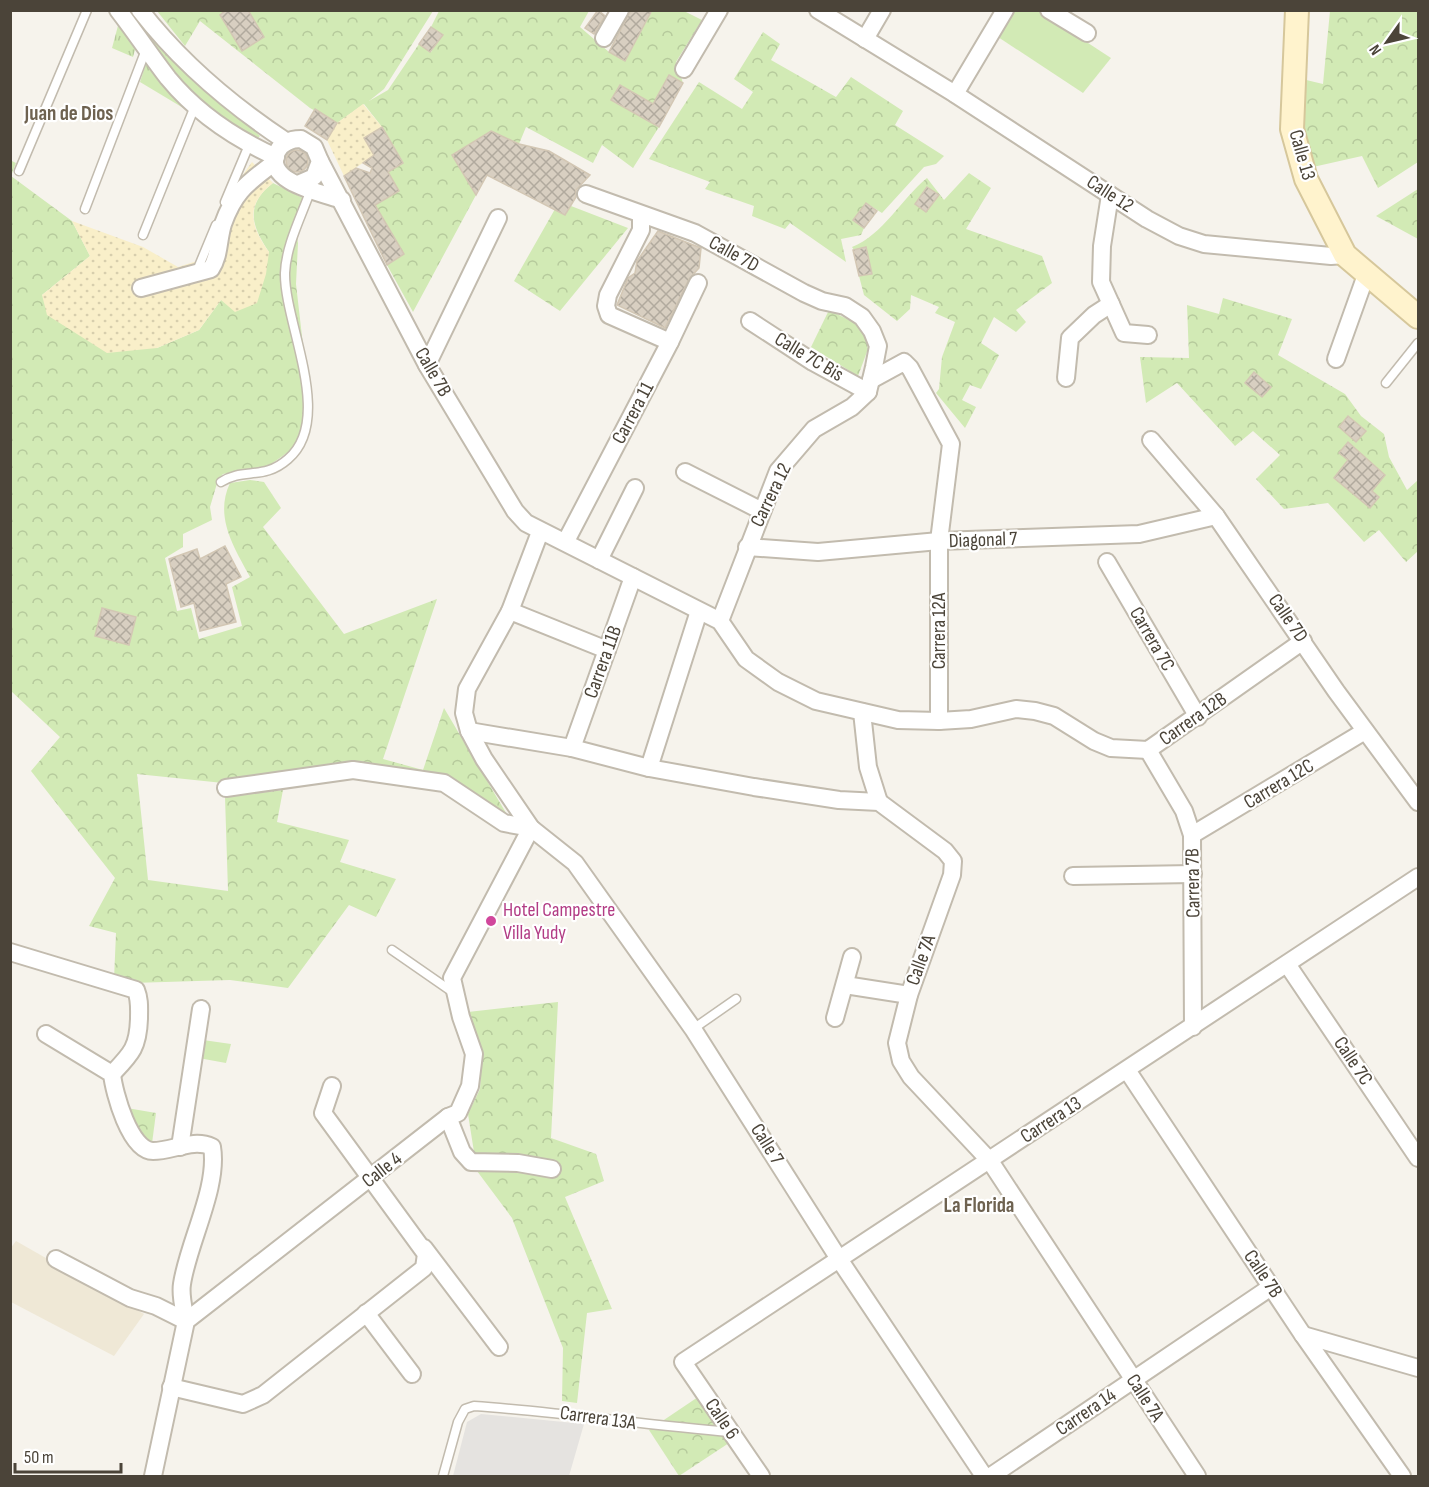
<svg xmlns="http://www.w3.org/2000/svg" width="1429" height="1487" viewBox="0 0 1429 1487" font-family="'Sofia Sans Condensed',sans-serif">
<defs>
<pattern id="grass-tufts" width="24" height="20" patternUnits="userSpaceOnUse" patternTransform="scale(1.5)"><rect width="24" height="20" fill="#d2eab5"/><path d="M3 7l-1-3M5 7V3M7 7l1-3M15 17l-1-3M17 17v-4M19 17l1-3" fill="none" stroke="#b6ca9c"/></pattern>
<pattern id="forest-crowns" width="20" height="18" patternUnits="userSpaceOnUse" patternTransform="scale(1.5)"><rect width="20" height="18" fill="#d2eab5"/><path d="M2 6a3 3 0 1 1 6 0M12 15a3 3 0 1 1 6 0" fill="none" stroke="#b6ca9c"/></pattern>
<pattern id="sand-dots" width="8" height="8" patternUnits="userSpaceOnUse" patternTransform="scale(1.5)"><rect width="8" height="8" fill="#f9efc9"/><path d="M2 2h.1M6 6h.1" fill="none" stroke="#d7cead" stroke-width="1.8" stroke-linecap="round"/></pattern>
<pattern id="building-cross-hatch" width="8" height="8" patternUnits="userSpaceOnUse" patternTransform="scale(1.5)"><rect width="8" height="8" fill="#d8cfc1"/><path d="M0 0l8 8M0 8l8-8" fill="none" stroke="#b1aa9e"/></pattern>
</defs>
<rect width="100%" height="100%" fill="#f6f3ec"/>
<!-- education -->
<polygon fill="#efe8d6" points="16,1241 144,1314 114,1356 11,1302 10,1249"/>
<!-- grass -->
<g fill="url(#grass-tufts)">
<polygon points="124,11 134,11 206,89 260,136 253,143 179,81"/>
<polygon points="119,22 136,46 133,57 112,48"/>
<polygon points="148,57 185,109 140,82"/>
</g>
<!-- forest -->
<g fill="url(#forest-crowns)">
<polygon points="157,11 433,11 384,89 369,101 388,90 419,44 431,52 442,35 431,27 439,11 589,11 580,27 609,52 625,61 652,11 684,11 702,20 676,62 683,83 669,75 653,104 620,85 612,100 659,127 633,168 602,145 593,163 526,127 519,144 452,155 476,195 413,312 387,265 404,254 375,205 388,172 403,162 382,127 364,104 337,123 310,108 200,21 185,46"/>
<polygon points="1330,11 1418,11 1418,162 1378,188 1362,156 1313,167 1301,135 1302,79 1323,84"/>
<polygon points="763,32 780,44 771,60 836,97 851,77 903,111 895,125 944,156 936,164 924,167 882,213 866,203 853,220 864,228 861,235 841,239 846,262 790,223 785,229 752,216 754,206 705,189 710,182 649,159 699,82 742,109 753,92 734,79"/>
<path d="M10,160L16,163L11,176L72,221L90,256L42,295L157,348L199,330L221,300L269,252C252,227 244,205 273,183L303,198L295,222L298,243L296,284L311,415L298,445L267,467L223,474L218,480L210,507L212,520L183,534V547L165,558L177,611L191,608L199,639L242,626L232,587L250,577C234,547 214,517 230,483L250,480L264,482L281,508L263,527L344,634L437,599L383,759L423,770L444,708L509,818L445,777L352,767L223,783L137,774L148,880L228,891L225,797L283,790L277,822L349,840L340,862L396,879L376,917L349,905L288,988L230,980L132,983L114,979L116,933L89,926L115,878L31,771L60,737L11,691Z"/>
<path d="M969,173L991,188L966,229L1042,256L1052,283L1016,310L1026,322L1016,332L994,317L981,343L999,355L981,389L970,385L962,400L976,407L965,428L936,393L939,389L942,357L955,322L935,313L939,307L911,295L910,309L897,321L864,295L859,276L871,274L852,247C883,235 901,199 927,178L944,200Z"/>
<polygon points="1418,189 1418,239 1376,216"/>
<polygon points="571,206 628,228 560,311 514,281 555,209 565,215"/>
<polygon points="1223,298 1292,319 1278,355 1345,394 1361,416 1384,434 1389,457 1407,490 1418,480 1418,551 1406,562 1379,530 1364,542 1328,503 1284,509 1256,479 1280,455 1253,431 1235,446 1177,383 1146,403 1140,357 1189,358 1187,305 1219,314"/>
<polygon points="829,310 863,327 868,349 858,376 811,347"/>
<polygon points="558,1002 551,1138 596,1154 604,1181 565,1197 612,1309 587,1313 577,1403 562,1401 563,1348 512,1218 477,1171 468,1114 480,1089 482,1053 468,1012"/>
<polygon points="121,1107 156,1113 151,1151"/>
<polygon points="701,1395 732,1441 679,1476 649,1430"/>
</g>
<!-- sand -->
<g fill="url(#sand-dots)">
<polygon points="363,104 382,127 364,138 374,155 344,176 327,140 337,123"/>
<path d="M252,162L273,183C244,205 251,227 269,252L266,274L257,303L235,312L221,300L199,330L157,348L107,353L47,315L42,295L90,256L72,221L143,247L178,267L197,261L227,197Z"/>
</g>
<!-- pitch -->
<g fill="#d2eab5">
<polygon points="1014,11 1039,11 1111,58 1083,93 998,37"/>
<polygon points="196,1039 231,1044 226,1063 193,1057"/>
</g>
<!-- parking -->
<polygon fill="#e5e3e0" points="481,1414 584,1424 569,1476 453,1476 467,1422"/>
<!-- building -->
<g fill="url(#building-cross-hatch)" stroke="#d3c7b4" stroke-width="1.5">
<polygon points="226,10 248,10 264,37 242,51 220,15"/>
<polygon points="598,10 605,16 594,34 585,28"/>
<polygon points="631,10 652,10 625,61 609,52"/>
<polygon points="431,27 443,35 430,52 419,44"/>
<polygon points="669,75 683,83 659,127 611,100 620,85 653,104"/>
<polygon points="315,109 337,123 327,140 305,126"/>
<polygon points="382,127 403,163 388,172 399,191 375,205 404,254 387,265 344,176 356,168 370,173 372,168 363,163 374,155 364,138"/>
<polygon points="491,131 519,144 549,151 590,175 576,190 576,197 565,215 487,175 476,195 452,155"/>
<circle cx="297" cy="161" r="11"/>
<polygon points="927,187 939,195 926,212 915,204"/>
<polygon points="866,203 877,211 864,228 853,220"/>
<polygon points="658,231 701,248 699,268 689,279 665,328 617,305 628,278 635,273 637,261"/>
<polygon points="866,247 872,274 859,276 853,250"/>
<polygon points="1254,372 1271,387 1262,397 1245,383"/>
<polygon points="1348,416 1366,431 1356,442 1339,427"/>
<polygon points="1348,442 1385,475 1372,491 1379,497 1370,508 1334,478 1348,460 1339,453"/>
<polygon points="225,546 241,577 226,584 236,622 200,631 194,603 181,607 169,559 197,549 200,559"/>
<polygon points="102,608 136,617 129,645 95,636"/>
</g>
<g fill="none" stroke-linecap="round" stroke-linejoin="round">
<!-- lane casing -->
<g stroke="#c2bbae" stroke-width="11">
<g id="lane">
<polyline points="19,171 87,10"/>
<polyline points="225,202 249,145"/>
<polyline points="85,209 147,47"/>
<polyline points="143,235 195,106"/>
<polyline points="199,266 216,225"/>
<polyline points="1386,383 1418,343"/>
<path d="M221,482C244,467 263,481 288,459C335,419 284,323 285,273C286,245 302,215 311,189"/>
<polyline points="392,950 454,993"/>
<polyline points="693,1029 736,999"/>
<path d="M443,1476L458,1422L465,1409L474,1406C560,1412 645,1425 731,1432"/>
</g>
</g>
<!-- street casing -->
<g stroke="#c2bbae" stroke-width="20">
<g id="street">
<path d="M118,10C135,32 151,56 168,78C196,112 236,139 276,157"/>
<path d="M140,10C181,63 231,105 287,142"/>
<polyline points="818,10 955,94 1147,219 1179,236 1204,244 1331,256 1345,255"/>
<polyline points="1049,10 1087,33"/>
<polyline points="604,38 620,10"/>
<polyline points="865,39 882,10"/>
<polyline points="684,69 719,10"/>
<polyline points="955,94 1005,10"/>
<polyline points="320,161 427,365 515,511 526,523 720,621 746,659 778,682 816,701 898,720 939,721 971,719 1016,709 1035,711 1054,716 1094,741 1111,748 1148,750 1303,641"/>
<path d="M298,184L314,177L320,161L314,147L301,139C291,139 282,142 277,152C263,182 322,193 342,200"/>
<polyline points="586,194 695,233 804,293 822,301 845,306 862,317 872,331 878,346 874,367 868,392 852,407 814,429 778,471 720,621"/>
<polyline points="1110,195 1102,246 1101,282 1124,333 1148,335"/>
<polyline points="641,216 641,230 608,295 606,306 609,315 670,342"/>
<path d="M141,288L211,269C220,255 218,240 223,224C235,190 248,183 275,162"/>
<polyline points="750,321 813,362 868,392"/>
<polyline points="1336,359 1366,275"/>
<polyline points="427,365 498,218"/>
<polyline points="1066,378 1070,338 1094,315 1111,304"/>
<polyline points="871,380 904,362 910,368 951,444 939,541 939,721"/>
<polyline points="1151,440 1216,516 1336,691 1418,802"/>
<polyline points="685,472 762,511"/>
<polyline points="540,532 510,611 467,689 464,713 469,731 484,759 531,828 575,863 693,1029 839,1259 984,1476"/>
<polyline points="566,541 670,342 698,283"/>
<polyline points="747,547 818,552 939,541 1139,534 1216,516"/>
<polyline points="599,560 635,488"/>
<polyline points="1107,562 1198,717"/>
<polyline points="510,611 607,650"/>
<polyline points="862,712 868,767 879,802"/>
<polyline points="469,731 572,748 649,768 754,787 839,800 879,802 945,851 953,861 952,875 909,995 897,1043 901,1061 911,1077 990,1161 1197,1476"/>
<polyline points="572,748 633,577"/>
<polyline points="1148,750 1184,811 1192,835 1193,1027"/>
<polyline points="649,768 699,611"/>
<polyline points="226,788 353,770 444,783 504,823 531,828"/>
<polyline points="1192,835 1365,731"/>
<polyline points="1073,876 1193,874"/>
<path d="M10,952L136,990C140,1000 139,1008 139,1019C138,1048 131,1054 112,1074"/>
<polyline points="1287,964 1418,1158"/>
<polyline points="845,985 909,995"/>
<polyline points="835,1018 852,957"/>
<path d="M46,1034L112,1074C114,1093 130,1151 153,1151C173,1151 193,1138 212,1147C219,1187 188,1243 182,1284C180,1296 184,1309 186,1321"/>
<polyline points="1127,1070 1303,1335 1402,1476"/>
<polyline points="448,1117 462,1152 471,1162 518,1163 552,1169"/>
<polyline points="180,1147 201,1009"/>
<polyline points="424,1248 499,1347"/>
<polyline points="56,1259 130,1298 156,1306 186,1321"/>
<polyline points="366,1313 412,1374"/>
<polyline points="1303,1335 1418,1368"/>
<polyline points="171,1387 243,1404 263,1395 424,1268 426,1254 323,1113 332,1086"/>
<polyline points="153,1476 186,1321 448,1117 458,1113 470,1086 474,1054 461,1017 452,978 531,828"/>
<polyline points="761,1476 683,1362 1418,877"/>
<polyline points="991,1476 1271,1287"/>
</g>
</g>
<!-- secondary casing -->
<g stroke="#d6c79b" stroke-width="26">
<polyline id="secondary" points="1297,10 1292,129 1306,179 1345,255 1418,317"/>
</g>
<!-- lane -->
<use href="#lane" stroke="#fff" stroke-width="8"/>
<!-- street -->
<use href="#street" stroke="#fff" stroke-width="16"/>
<!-- secondary -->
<use href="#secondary" stroke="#fff3cd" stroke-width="22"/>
</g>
<!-- markers -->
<circle fill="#d1479c" stroke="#fff" stroke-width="2" cx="491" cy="921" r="6"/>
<g text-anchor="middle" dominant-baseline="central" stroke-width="4.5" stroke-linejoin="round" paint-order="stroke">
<!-- street labels -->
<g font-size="20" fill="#4b4439" stroke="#fff">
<text transform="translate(1302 155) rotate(74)">Calle 13</text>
<text transform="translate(1110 194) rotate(33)">Calle 12</text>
<text transform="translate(734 254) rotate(29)">Calle 7D</text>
<text transform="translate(809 357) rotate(31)">Calle 7C Bis</text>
<text transform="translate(433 372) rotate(60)">Calle 7B</text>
<text transform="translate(633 413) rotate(-62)">Carrera 11</text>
<text transform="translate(771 495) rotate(-64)">Carrera 12</text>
<text transform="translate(983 540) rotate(-2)">Diagonal 7</text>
<text transform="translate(1288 618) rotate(55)">Calle 7D</text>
<text transform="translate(939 631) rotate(-90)">Carrera 12A</text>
<text transform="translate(1152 639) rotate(60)">Carrera 7C</text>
<text transform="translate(603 662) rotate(-70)">Carrera 11B</text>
<text transform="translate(1193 719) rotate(-35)">Carrera 12B</text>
<text transform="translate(1279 784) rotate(-31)">Carrera 12C</text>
<text transform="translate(1193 883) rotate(-91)">Carrera 7B</text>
<text transform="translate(921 960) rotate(-70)">Calle 7A</text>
<text transform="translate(1353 1061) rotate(56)">Calle 7C</text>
<text transform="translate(1051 1120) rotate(-33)">Carrera 13</text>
<text transform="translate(767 1144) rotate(58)">Calle 7</text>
<text transform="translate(382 1170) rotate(-38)">Calle 4</text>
<text transform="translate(1263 1274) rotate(56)">Calle 7B</text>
<text transform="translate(1145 1398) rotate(57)">Calle 7A</text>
<text transform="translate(1086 1412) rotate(-34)">Carrera 14</text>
<text transform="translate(598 1418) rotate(8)">Carrera 13A</text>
<text transform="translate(722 1419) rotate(56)">Calle 6</text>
</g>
<!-- hotel labels -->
<g font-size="20" fill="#b23c85" stroke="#fff" text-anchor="start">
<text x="503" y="910">Hotel Campestre<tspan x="503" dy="23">Villa Yudy</tspan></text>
</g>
<!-- neighbourhood labels -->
<g font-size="21" font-weight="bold" fill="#6e6250" stroke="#fff">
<text x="69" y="113">Juan de Dios</text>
<text x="979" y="1205">La Florida</text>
</g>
</g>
<!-- border -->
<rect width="1429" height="1487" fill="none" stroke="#4b4439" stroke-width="24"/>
<!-- north arrow -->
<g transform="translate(1387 42) rotate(236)" stroke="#ffffff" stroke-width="4.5" paint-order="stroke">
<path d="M0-4.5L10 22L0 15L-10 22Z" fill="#4b4439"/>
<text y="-9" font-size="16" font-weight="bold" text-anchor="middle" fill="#4b4439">N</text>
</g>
<!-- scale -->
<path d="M15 1463v9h106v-9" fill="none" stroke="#4b4439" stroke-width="3"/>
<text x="24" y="1463" font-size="18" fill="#4b4439" stroke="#ffffff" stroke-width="4.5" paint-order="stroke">50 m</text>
</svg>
